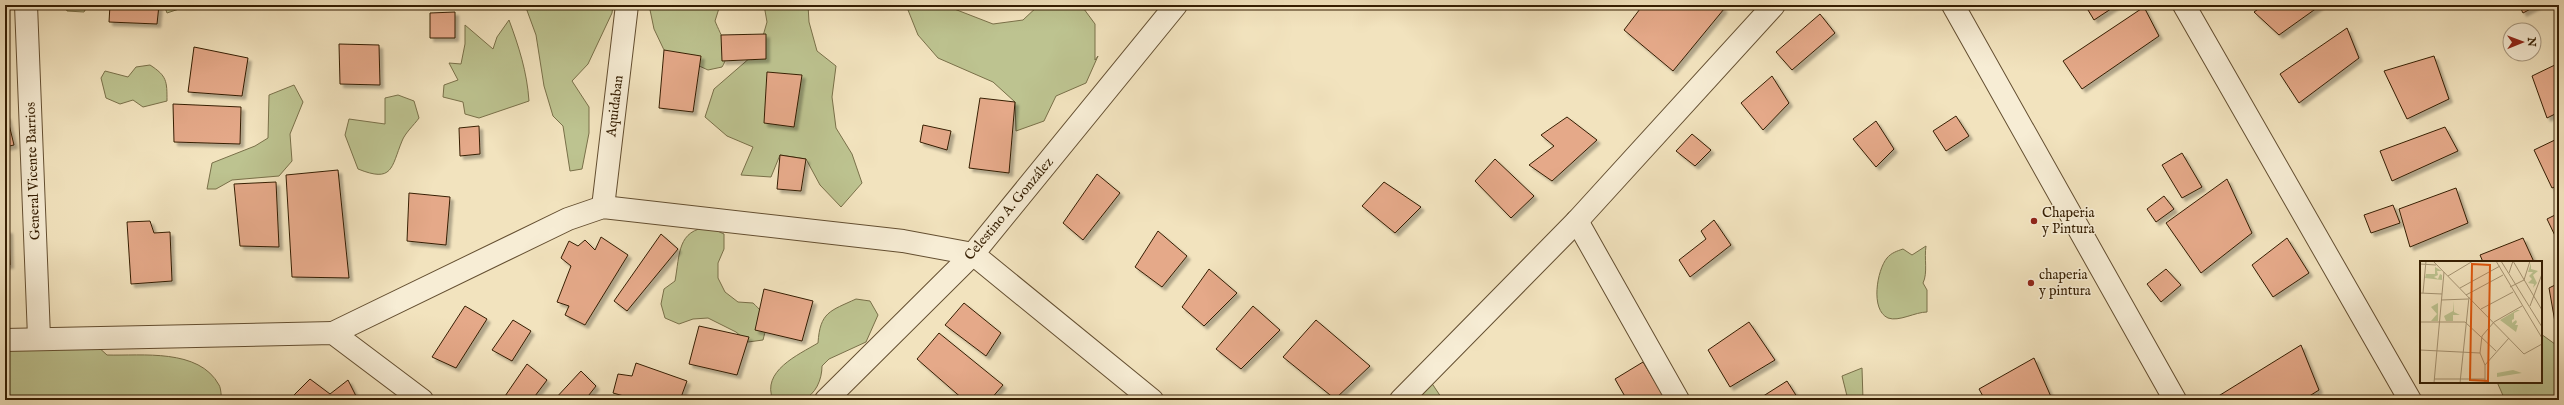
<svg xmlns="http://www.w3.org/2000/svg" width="2564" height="405" viewBox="0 0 2564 405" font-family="'IM FELL English',serif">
<defs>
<filter id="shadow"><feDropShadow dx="3.5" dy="3.5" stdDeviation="1" flood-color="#0004"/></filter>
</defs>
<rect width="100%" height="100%" fill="#f2e3be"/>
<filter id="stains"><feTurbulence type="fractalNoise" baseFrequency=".005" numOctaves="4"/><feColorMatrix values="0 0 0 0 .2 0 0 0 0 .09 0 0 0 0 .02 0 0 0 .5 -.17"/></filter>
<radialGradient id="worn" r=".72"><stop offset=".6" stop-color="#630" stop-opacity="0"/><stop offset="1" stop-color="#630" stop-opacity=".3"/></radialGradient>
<!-- green -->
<g fill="#bdc390" stroke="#797049">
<polygon points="65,5 88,5 84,12 67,11"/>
<polygon points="164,5 199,5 188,6 167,13"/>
<polygon points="525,5 613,5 612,13 588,64 572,81 589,107 589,133 582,169 570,171 563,126 553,116 544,86 536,35"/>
<path d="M649,5H720L715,21C721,36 732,52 722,67L708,70L664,50L654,29Z"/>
<polygon points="764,5 808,5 809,22 817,51 836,66 832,97 836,128 852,154 862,183 841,207 820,185 806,159 780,155 771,177 741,175 753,147 727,136 705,117 714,89 759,50 767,22"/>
<polygon points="906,5 944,5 993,24 1023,20 1039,5 1081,5 1095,24 1095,60 1098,56 1086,83 1056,96 1044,121 1016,131 1015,102 993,82 938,58 918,35"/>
<path d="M509,20C519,47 527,72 529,101L479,118L465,114L463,102L443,97L444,85L458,80L449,63L461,64L465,44V25L493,49L497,37Z"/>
<path d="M150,65C167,76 167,81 167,101L143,107L133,100L120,104L106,98L101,78L105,71L128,77L136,67Z"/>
<polygon points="294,85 303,102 290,134 292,161 279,176 232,180 216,189 207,189 212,163 255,146 268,138 269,95"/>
<path d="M398,95L414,101L419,118C414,125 405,133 402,141C391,168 393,183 358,169L345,135L349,119L385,124V98Z"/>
<path d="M709,227L724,234V249L718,263V278L725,292L738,302L753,303C768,317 768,321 763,340L748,342L736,332L708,318L693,319L679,324L665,318L661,304L664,289L675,281C680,254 677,230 709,227Z"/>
<path d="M1926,246C1924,258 1928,273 1923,283L1927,290V312C1915,312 1899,322 1888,318C1870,310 1877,270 1887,258C1891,253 1897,251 1903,249L1912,255Z"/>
<path d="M856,299L870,301L878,315L866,342L829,359L822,366C822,379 816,395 802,400C795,403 781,400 773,400C761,371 798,355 818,343C820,312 830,311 856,299Z"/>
<polygon points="2541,334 2559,347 2559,400 2505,400 2497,382 2541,382"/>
<path d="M85,335L107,355C142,356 199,348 219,385C221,388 221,396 222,400H5V346Z"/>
<polygon points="1862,368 1863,400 1848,400 1842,376"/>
<polygon points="1431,382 1443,400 1384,400 1406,385"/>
</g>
<!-- building -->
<g fill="#e5a989" stroke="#351e02" filter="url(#shadow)">
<polygon points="110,5 159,5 157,24 109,22"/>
<polygon points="1643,5 1719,5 1724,9 1673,71 1624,30"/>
<polygon points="2085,5 2117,5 2094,20"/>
<polygon points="2264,5 2321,5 2279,35 2254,12"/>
<polygon points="2519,5 2538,5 2523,13"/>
<polygon points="2144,7 2159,36 2082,89 2063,61"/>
<polygon points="455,12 455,38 430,38 430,13"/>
<polygon points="1820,14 1835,33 1792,70 1776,52"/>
<polygon points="2347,28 2359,58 2299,103 2280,74"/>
<polygon points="766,34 766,59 722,61 721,35"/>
<polygon points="339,44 379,45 380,85 340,84"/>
<polygon points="194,47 248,58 242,96 188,92"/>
<polygon points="664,50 701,56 693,112 659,108"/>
<polygon points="2434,56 2449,99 2407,119 2384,71"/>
<polygon points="2559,63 2559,112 2547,118 2532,76"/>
<polygon points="767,72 802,75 794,127 764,123"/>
<polygon points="1772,76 1789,103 1763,130 1741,103"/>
<polygon points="980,98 1015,102 1009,173 969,168"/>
<polygon points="173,104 241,107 240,144 174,142"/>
<polygon points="5,116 7,116 14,145 5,147"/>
<polygon points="1956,116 1969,136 1946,151 1933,131"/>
<polygon points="1567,117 1597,140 1552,181 1529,165 1554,146 1541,135"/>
<polygon points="1876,121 1894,149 1876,167 1853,139"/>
<polygon points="923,125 951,131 947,150 920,142"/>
<polygon points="479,126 480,154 460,156 459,128"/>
<polygon points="2445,127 2458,151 2392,181 2380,151"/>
<polygon points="1692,134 1711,150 1695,166 1676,151"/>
<polygon points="2559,138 2559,185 2552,188 2534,150"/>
<polygon points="2182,153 2202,187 2182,198 2162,165"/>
<polygon points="780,155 806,159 801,191 777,189"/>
<polygon points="1495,159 1534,196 1511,218 1475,181"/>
<polygon points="338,170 349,278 292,277 286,175"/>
<polygon points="1097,174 1120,193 1083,240 1063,223"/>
<polygon points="2227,179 2252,233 2201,273 2166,223"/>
<polygon points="276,182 279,247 240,246 234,184"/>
<polygon points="1384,182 1421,207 1395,233 1362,206"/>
<polygon points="2456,188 2468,223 2410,247 2399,209"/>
<polygon points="409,193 450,197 446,245 407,241"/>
<polygon points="2164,196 2174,209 2156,222 2147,209"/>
<polygon points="2393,205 2400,223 2371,233 2364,215"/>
<polygon points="2559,213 2559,244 2547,219"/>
<polygon points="1714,220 1731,245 1690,277 1679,260 1706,239 1701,231"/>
<polygon points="150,221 154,233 170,232 172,281 131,284 127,222"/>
<polygon points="5,230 9,230 10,265 5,265"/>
<polygon points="1158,231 1187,256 1162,287 1135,267"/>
<polygon points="661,234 678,249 627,311 614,301"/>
<polygon points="601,237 628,255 585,325 565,315 569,306 557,302 571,266 561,258 569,241 578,246 585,240 595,250"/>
<polygon points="2287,238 2309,273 2273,297 2252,265"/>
<polygon points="2523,238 2534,262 2483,262 2480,255"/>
<polygon points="1209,269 1237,293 1204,326 1182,307"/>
<polygon points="2166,269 2181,285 2161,302 2147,284"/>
<polygon points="2559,283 2559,345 2549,288"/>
<polygon points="764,289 813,301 802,341 755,330"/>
<polygon points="964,303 1001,333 986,356 945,325"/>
<polygon points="465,306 487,319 456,368 432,357"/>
<polygon points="1253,306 1280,330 1241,369 1216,349"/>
<polygon points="513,320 531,331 512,361 492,350"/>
<polygon points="1316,320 1370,366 1335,399 1283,357"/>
<polygon points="1749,322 1775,360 1730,387 1708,350"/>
<polygon points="699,326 749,337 737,375 689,364"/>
<polygon points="939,333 1003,385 990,400 964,400 917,359"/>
<polygon points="2301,345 2319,390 2303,400 2212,400"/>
<polygon points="2034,358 2052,399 1985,400 1979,389"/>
<polygon points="1643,362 1666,400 1627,400 1615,379"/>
<polygon points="636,363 687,381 680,400 638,400 613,393 618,374 632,376"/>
<polygon points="527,364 547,380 532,400 503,399"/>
<polygon points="581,371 596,386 585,400 554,400"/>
<polygon points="310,379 330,394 348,380 358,400 289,400"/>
<polygon points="1787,381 1799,400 1757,400"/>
<polygon points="2319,395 2322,400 2310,400"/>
<polygon points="1823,396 1826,400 1817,400"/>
</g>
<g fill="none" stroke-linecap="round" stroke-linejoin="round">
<!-- minor casing -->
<g stroke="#644f31" stroke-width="24">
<g id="minor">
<polyline points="26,5 39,337"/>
<polyline points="1953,5 2175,400"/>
<polyline points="2184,5 2410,400"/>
<polyline points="603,207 627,5"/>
<polyline points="1577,221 1678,400"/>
<polyline points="333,333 568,219 603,207 903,241 973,254 1152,400"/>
<polyline points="5,340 333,333 422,400"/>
<polyline points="826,400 973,254 1176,5"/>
<polyline points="1401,400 1577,221 1774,5"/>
</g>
</g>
<!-- minor -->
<use href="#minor" stroke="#f7edd5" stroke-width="22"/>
</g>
<!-- markers -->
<g fill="#8f2418" stroke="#f7edd5" stroke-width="1.5">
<circle cx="2034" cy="221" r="4"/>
<circle cx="2031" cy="283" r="4"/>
</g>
<g text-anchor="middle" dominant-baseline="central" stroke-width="3" stroke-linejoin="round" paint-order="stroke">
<!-- street labels -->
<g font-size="14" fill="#351e02" stroke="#f7edd5">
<text transform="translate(615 106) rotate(-83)">Aquidaban</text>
<text transform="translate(33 171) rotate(-92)">General Vicente Barrios</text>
<text transform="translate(1009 209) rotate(-50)">Celestino A. González</text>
</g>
<!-- poi labels -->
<g font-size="14" fill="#351e02" stroke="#f7edd5" text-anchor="start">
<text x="2042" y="213">Chaperia<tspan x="2042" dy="16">y Pintura</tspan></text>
<text x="2039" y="275">chaperia<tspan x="2039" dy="16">y pintura</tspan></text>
</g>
</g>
<!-- overview -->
<g transform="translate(2420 261)">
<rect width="122" height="122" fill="#f2e3be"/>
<path d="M111,2V8L118,10L113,14L117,22L113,27L114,23L108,22L112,18L109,15L113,11H108ZM15,6L22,10H17L18,14L14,16L18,18L20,13L22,14V19L5,17L6,13H15ZM33,40L34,51L40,54H33V60H26L24,55L33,50ZM18,42V60H11L17,53L11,46ZM97,49H100L94,52V58L92,59V62L96,59L97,61L95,64H98L96,71L80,59ZM93,109L102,112L77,116V112Z" fill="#bdc390"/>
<path fill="none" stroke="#a69473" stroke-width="1" d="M13,0L104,93L122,83M76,0L122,77M81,0L122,66M93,0L122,49M0,3L16,4M89,12L93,0M28,15L53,0M90,26L104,19L110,0M40,27L80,5M0,32L22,33M3,32L6,0M46,34L83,14M21,39L48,38M110,45L122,13M61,48L93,31M0,61H45L76,90M0,89L60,92M65,104L60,92L62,75L74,61L102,45M14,118H65M14,122L24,11M40,122L49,36M65,122V104L89,77"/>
<path fill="#df560c" fill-opacity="0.15" stroke="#df560c" stroke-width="2" d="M52,3L70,4L68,120L50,119Z"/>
<rect width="122" height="122" fill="none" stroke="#351e02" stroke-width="2"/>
</g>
<!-- margin -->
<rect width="2564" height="405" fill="none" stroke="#f2e3be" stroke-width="20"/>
<rect x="6" y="6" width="2552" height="393" fill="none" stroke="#351e02" stroke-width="2"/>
<rect x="10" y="10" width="2544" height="385" fill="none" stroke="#351e02"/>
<!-- north arrow -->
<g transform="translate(2522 42) rotate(89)"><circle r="19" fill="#f7edd5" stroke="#a99a81"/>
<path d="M0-3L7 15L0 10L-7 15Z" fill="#8f2418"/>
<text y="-6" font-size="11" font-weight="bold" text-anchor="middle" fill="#351e02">N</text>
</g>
<rect width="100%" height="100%" filter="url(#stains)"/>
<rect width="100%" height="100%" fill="url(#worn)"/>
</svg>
